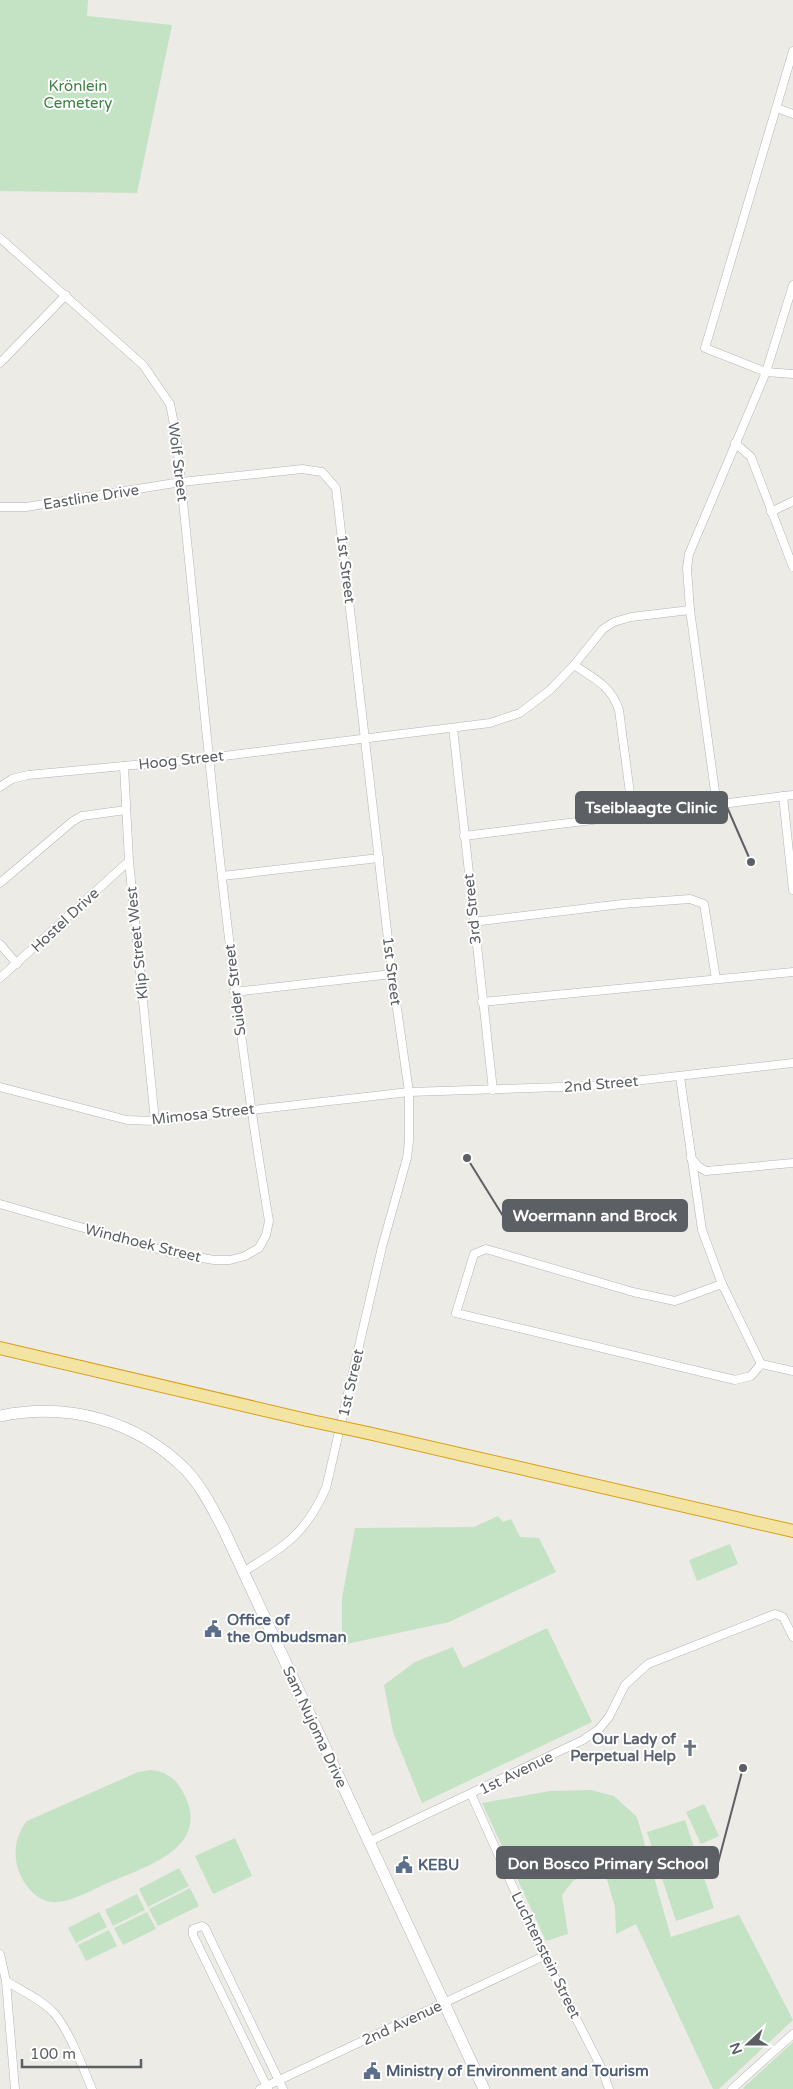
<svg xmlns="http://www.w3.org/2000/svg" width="793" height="2089" viewBox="0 0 793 2089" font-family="'Varela Round',sans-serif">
<rect width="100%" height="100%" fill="#edebe5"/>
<!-- green -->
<g fill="#c4e2c4">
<polygon points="0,0 88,0 87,16 172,25 137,193 0,191"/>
<polygon points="498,1516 503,1522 511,1519 520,1537 539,1538 556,1572 449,1622 342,1645 342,1598 355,1528 474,1527"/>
<polygon points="730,1544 738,1564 697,1581 689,1560"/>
<polygon points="547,1628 592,1722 422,1803 393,1732 384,1685 415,1662 453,1647 463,1668"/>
<path d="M151,1770C168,1772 178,1780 185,1796C210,1848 145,1867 110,1882C93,1889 74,1901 57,1902C40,1904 26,1888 20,1874C12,1856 15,1836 27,1821L138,1772Z"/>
<polygon points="591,1790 614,1796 637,1817 671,1937 739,1915 793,2020 719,2089 713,2089 636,1924 616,1934 615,1907 603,1866 573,1881 562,1895 568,1934 546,1941 482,1803 550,1791"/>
<polygon points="704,1804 719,1836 701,1844 686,1812"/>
<polygon points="685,1820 714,1908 676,1921 647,1832"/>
<polygon points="235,1838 252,1876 213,1894 195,1856"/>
<polygon points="179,1868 189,1886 148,1907 139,1889"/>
<polygon points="190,1888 199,1906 158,1926 149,1909"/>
<polygon points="137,1894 145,1910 113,1926 105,1910"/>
<polygon points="99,1912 107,1927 76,1943 68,1928"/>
<polygon points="147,1912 156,1929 123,1945 114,1928"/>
<polygon points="109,1930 117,1946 86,1961 78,1945"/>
<polygon points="793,2042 793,2089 744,2089 743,2088"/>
</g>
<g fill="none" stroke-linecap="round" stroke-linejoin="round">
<!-- minor casing -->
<g stroke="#b2b4b8" stroke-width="9">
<g id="minor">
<polyline points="793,51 705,348 766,372 793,374"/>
<polyline points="777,108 793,114"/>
<path d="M0,238L143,365L170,404L176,434C204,697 225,961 269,1221L266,1235L259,1248L245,1256L230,1260H214L168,1252L0,1204"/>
<polyline points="0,363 66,295"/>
<polyline points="735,443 751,457 793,567"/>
<path d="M0,507H26L181,482L302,469L322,472L336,488L392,974L409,1092V1141L407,1158L382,1247L326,1488C305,1535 285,1546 243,1572"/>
<polyline points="771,512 793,501"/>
<polyline points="690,610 717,806"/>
<path d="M574,665C595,679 611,686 619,710L633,816"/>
<polyline points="453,728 493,1090"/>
<polyline points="124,766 129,861 155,1121"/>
<polyline points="0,787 12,779 28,775 208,758 490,723 520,713 550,690 574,665 603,629 614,622 631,617 690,610 687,568 689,554 766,372 793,285"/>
<polyline points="783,796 793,890"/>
<polyline points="464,836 793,795"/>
<polyline points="222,876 379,858"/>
<polyline points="0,883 73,821 82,816 126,810"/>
<polyline points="473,922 622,904 690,899 704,904 716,979"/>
<polyline points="0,944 17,964"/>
<polyline points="0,978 129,861"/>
<polyline points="234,992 392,974"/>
<polyline points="482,1002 793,972"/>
<polyline points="680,1077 702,1230 722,1284 761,1364"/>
<polyline points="0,1087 127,1120 155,1121 409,1092 590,1086 793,1063"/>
<polyline points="691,1158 699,1167 706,1171 793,1163"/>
<polyline points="722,1284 675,1301 633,1292 486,1249 474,1254 456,1313 735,1380 751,1376 761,1364"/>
<polyline points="761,1364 793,1371"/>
<polyline points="471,1794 544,1956 601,2067 609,2089"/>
<polyline points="368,1842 583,1740 599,1729 609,1717 625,1685 648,1664 775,1614 783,1617 793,1637"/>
<polyline points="0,1954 6,1981 15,2089"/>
<path d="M6,1981C22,1991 41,1999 54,2013C70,2032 82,2066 92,2089"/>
<polyline points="260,2089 544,1956"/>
<polyline points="268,2089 193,1935 193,1929 202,1926 205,1928 283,2089"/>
<polyline points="732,2089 793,2034"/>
</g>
</g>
<!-- secondary casing -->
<g stroke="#b1b3b8" stroke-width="12">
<path id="secondary" d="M0,1416C68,1402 136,1420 186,1470C202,1487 212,1508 223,1528L484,2089"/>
</g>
<!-- trunk casing -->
<g stroke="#d9a019" stroke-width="14">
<g id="trunk">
<polyline points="0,1348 307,1420"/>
<polyline points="368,1433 793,1531"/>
</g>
</g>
<!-- minor -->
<use href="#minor" stroke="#fff" stroke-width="8"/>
<!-- secondary -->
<use href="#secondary" stroke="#fff" stroke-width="11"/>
<!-- trunk -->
<use href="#trunk" stroke="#f4e4a4" stroke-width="12"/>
<!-- trunk-bridge casing -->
<g stroke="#d9a019" stroke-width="14" stroke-linecap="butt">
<polyline id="trunk-bridge" points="307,1420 368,1433"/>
</g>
<!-- trunk-bridge -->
<use href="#trunk-bridge" stroke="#f4e4a4" stroke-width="12"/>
</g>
<!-- icons -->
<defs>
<g id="civic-bare" transform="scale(1.35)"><path d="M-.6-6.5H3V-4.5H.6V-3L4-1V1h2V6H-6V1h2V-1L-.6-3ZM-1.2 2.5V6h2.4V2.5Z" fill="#5c6f8a" stroke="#fff" stroke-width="2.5" paint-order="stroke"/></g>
<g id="church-bare" transform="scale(1.35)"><path d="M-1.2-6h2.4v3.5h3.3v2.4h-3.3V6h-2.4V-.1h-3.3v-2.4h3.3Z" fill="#6b7280" stroke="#fff" stroke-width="2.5" paint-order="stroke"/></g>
</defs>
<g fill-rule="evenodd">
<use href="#civic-bare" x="213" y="1629"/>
<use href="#church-bare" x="690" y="1748"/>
<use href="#civic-bare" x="404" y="1865"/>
<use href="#civic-bare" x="372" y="2071"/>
</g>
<g text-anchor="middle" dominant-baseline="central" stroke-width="4" stroke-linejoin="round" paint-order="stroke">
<!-- park labels -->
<g font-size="15" fill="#3e8043" stroke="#fff">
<text x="78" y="86">Krönlein<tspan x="78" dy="17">Cemetery</tspan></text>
</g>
<!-- street labels -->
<g font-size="15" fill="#5c5f63" stroke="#fff">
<text transform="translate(178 462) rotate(83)">Wolf Street</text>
<text transform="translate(91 497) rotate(-9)">Eastline Drive</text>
<text transform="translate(346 569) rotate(83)">1st Street</text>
<text transform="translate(181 760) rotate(-6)">Hoog Street</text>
<text transform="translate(472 909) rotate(-96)">3rd Street</text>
<text transform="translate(65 920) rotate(-43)">Hostel Drive</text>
<text transform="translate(137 943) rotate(-96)">Klip Street West</text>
<text transform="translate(392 971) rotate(83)">1st Street</text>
<text transform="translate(235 990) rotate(-97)">Suider Street</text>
<text transform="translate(601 1084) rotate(-5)">2nd Street</text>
<text transform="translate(203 1114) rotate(-6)">Mimosa Street</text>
<text transform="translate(143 1243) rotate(14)">Windhoek Street</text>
<text transform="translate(351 1383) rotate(-77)">1st Street</text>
<text transform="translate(315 1727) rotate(65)">Sam Nujoma Drive</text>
<text transform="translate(516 1773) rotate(-26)">1st Avenue</text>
<text transform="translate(546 1955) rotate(64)">Luchtenstein Street</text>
<text transform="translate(402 2023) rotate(-25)">2nd Avenue</text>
</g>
<!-- service labels -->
<g font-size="15" font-weight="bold" fill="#4e5e75" stroke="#fff" text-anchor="start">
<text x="227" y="1620">Office of<tspan x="227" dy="17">the Ombudsman</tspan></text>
<text x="418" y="1865">KEBU</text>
<text x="386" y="2071">Ministry of Environment and Tourism</text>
</g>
<!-- worship labels -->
<g font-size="15" font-weight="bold" fill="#5b616d" stroke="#fff" text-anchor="end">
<text x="676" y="1739">Our Lady of<tspan x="676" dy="17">Perpetual Help</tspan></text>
</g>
</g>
<!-- callouts -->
<path fill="none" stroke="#5c5f63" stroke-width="2" d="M751 862L727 807M467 1158L503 1216M743 1768L718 1863"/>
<g fill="#5c5f63" stroke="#fff" stroke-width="2">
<circle cx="751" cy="862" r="5"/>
<circle cx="467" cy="1158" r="5"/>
<circle cx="743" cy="1768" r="5"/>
</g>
<g fill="#5c5f63" stroke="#5c5f63" stroke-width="2">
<rect x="576" y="792" width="151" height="31" rx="5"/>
<rect x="503" y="1200" width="184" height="31" rx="5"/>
<rect x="497" y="1847" width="221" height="31" rx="5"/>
</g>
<g font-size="16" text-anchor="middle" font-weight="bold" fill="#fff">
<text x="651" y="813">Tseiblaagte Clinic</text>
<text x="595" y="1221">Woermann and Brock</text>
<text x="608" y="1869">Don Bosco Primary School</text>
</g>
<!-- north arrow -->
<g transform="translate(748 2044) rotate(249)" stroke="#ffffff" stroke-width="4" paint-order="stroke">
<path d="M0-4L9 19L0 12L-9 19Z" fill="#5c5f63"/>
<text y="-8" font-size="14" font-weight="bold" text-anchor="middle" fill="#5c5f63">N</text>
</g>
<!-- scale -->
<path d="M22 2059v8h119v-8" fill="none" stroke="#5c5f63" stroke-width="2.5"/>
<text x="30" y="2059" font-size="15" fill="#5c5f63" stroke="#ffffff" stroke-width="4" paint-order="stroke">100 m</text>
</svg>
